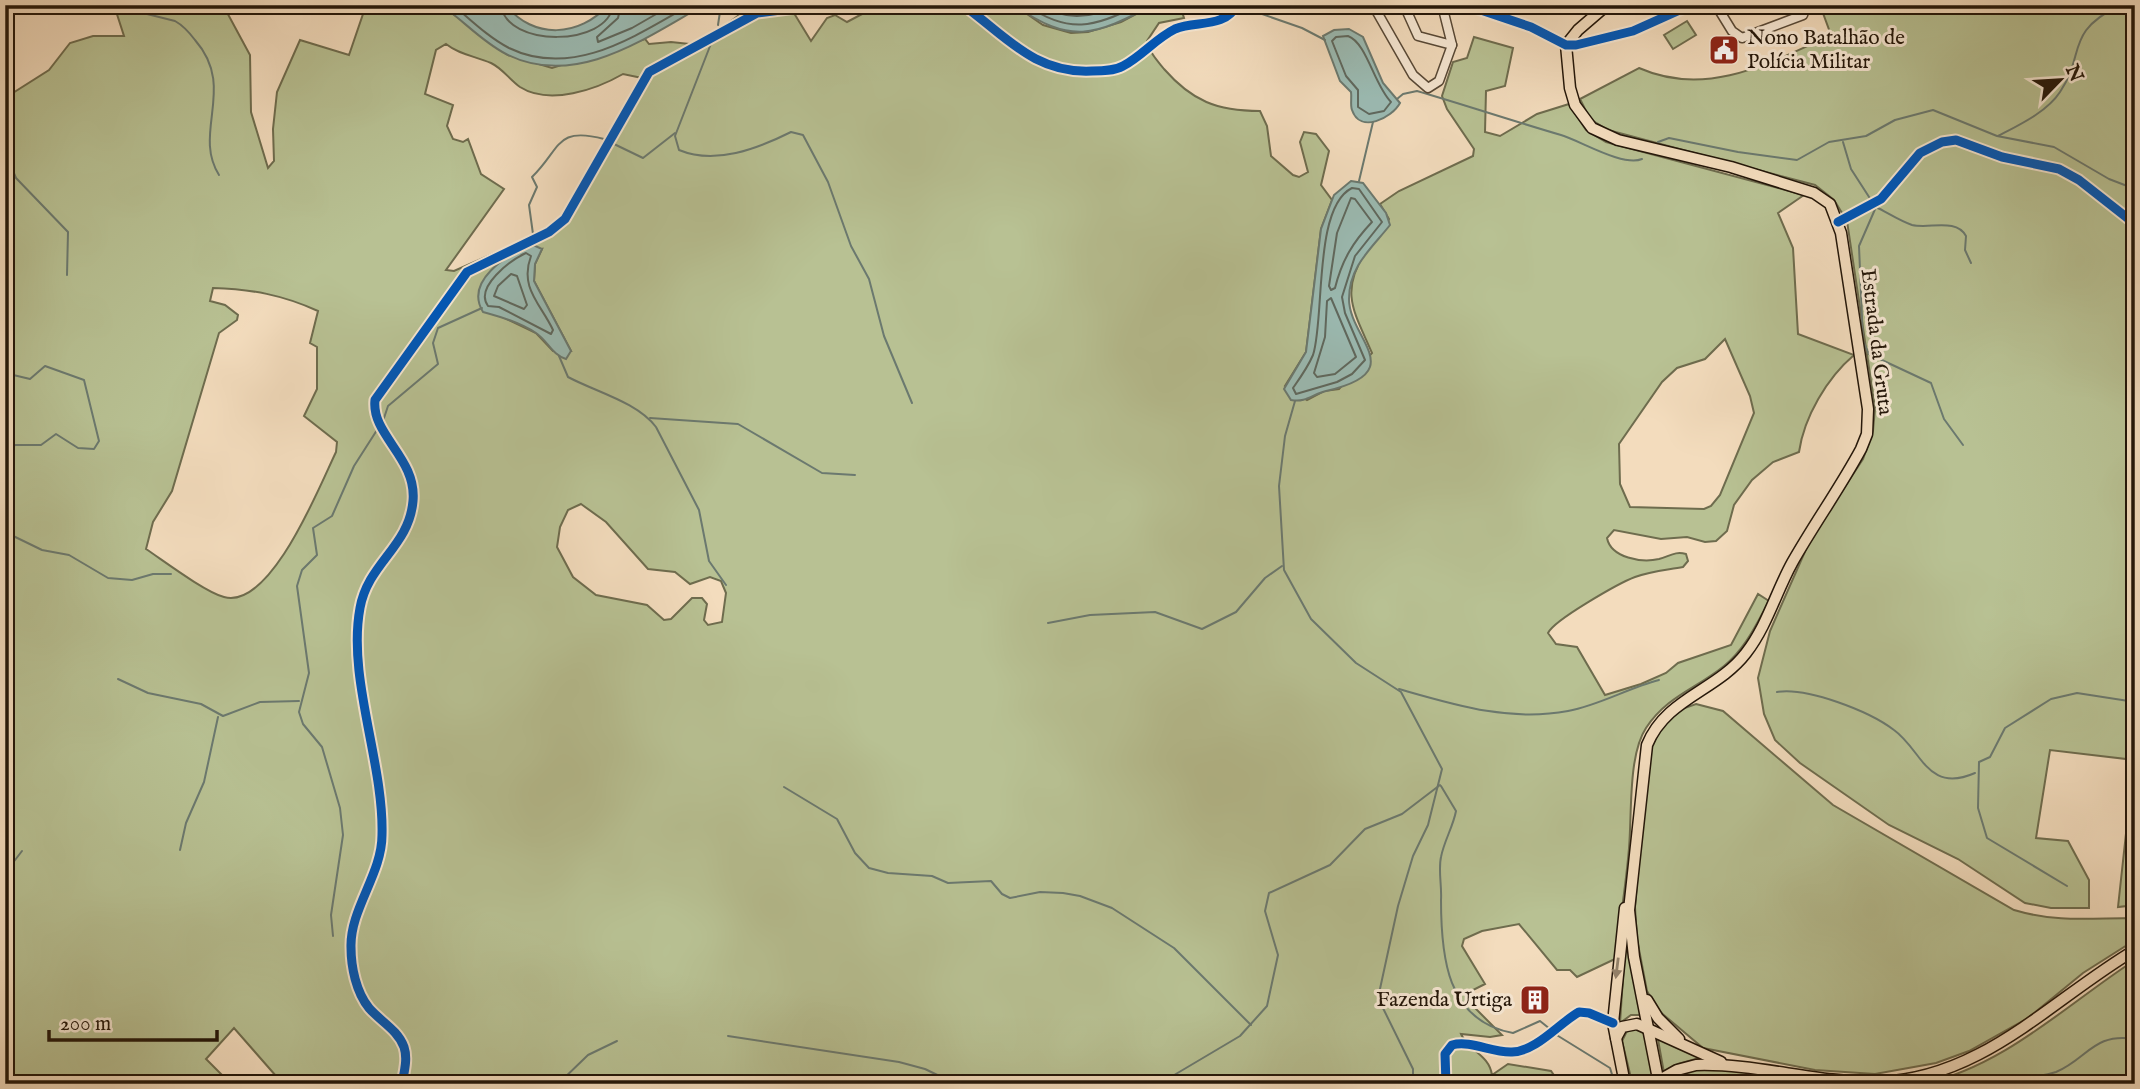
<svg xmlns="http://www.w3.org/2000/svg" width="2140" height="1089" viewBox="0 0 2140 1089" font-family="'IM FELL English',serif">
<rect width="100%" height="100%" fill="#f3dcbd"/>
<filter id="stains"><feTurbulence type="fractalNoise" baseFrequency=".00286" numOctaves="4"/><feColorMatrix values="0 0 0 0 .2 0 0 0 0 .09 0 0 0 0 .02 0 0 0 .5 -.17"/></filter>
<radialGradient id="worn" r=".72"><stop offset=".6" stop-color="#630" stop-opacity="0"/><stop offset="1" stop-color="#630" stop-opacity=".3"/></radialGradient>
<!-- green -->
<g fill="#b8c193" stroke="#6e6c4e" stroke-width="2" fill-rule="evenodd">
<path d="M114,5H223L250,55L251,112L268,168L274,161L273,129L277,92L300,40L349,55L363,14L343,5H441L508,55L552,68L645,39L649,44L671,42L699,45L746,10L760,5H789L811,41L827,18L835,15L847,22L879,5H1014L1043,25L1071,33L1088,32L1121,22L1153,5H1180L1184,18L1159,23L1147,41C1150,53 1156,59 1164,69C1192,101 1217,111 1260,111L1267,126L1271,156L1293,175L1299,177L1308,172L1300,142L1304,132L1316,134L1329,151L1321,185L1332,200L1321,229L1306,352L1285,386L1307,400L1324,391L1339,389L1372,353C1355,313 1338,292 1367,250C1375,238 1384,233 1389,219L1380,204L1399,191L1473,156L1474,149L1447,109L1442,96L1453,62L1467,58L1474,37L1513,48L1505,86L1486,91L1485,132L1500,136L1537,114L1569,104L1586,130L1606,142L1804,195L1778,213L1793,248L1798,334L1854,355C1827,378 1804,417 1799,452L1773,462L1752,480L1734,505L1727,531L1716,541L1705,542L1687,537L1661,539L1614,530L1607,538C1611,558 1642,563 1659,559C1670,556 1675,551 1686,554L1688,561L1683,567C1667,570 1651,571 1635,577C1619,583 1554,620 1548,633L1556,644L1577,647L1605,695L1641,684L1666,673L1678,663L1731,645L1758,594L1769,601C1756,625 1745,649 1724,666C1696,689 1667,696 1646,728C1628,755 1632,815 1629,848C1626,885 1620,922 1615,959L1577,977L1570,970H1557L1519,924L1482,931L1464,939L1462,946L1485,984L1471,991L1476,1009L1502,1035L1490,1037L1461,1034C1468,1051 1489,1054 1492,1075L1508,1064L1551,1071L1560,1084H283L234,1028L206,1059L231,1084H5V88L8,96L49,70L70,43L93,36H124ZM446,44C460,55 475,56 491,63C502,68 510,80 520,87C550,106 597,89 623,74L642,78L560,224L454,271L446,270L504,189L481,174L468,139L463,142L453,139L447,126L453,105L425,94L436,50ZM542,249L535,264L534,281L571,351H553L536,333L496,314L487,276L504,257ZM213,288C251,289 283,295 318,311L310,343L317,347V389L304,416L337,442L336,452C320,485 271,610 224,597C205,592 164,561 146,549L153,522L172,491L219,333L237,320L238,315L225,305L210,301ZM1725,339L1750,396L1754,413L1720,495L1711,506L1704,509L1630,507L1620,484L1619,444L1662,382L1677,368L1705,359ZM581,504L606,522L648,569L675,572L690,584L710,577L721,581L726,593L722,622L708,625L704,620L707,604L702,598H692L671,619L664,620L647,605L596,595L573,577L557,547L560,527L568,510Z"/>
<path d="M1820,5H2135V905L2118,907L2134,760L2050,750L2036,838L2068,841L2089,880V908H2051L2025,903L1958,859L1889,825L1800,763L1775,740L1764,714L1758,678L1770,631L1811,538L1863,459L1873,431L1875,408L1847,221L1834,200L1815,185L1608,130L1590,119L1580,99L1639,68C1707,98 1770,63 1831,35Z"/>
<polygon points="1687,21 1696,35 1673,49 1664,35"/>
<path d="M1696,704L1723,711L1833,805L2014,910C2058,923 2090,918 2135,918V940L2083,973L2028,1018L1969,1051L1936,1063L1875,1074L1815,1070L1703,1048L1659,1011L1647,991L1637,939L1635,907L1648,751L1663,726L1679,710Z"/>
<polygon points="1626,932 1642,1015 1631,1015 1620,1023"/>
<path d="M2135,960V1084H1923C2005,1066 2067,1004 2135,960Z"/>
<polygon points="1628,1029 1643,1029 1654,1078 1650,1082 1639,1083 1631,1078 1622,1041"/>
<polygon points="1657,1034 1703,1057 1678,1064 1664,1073"/>
<polygon points="1709,1066 1821,1084 1684,1084 1678,1076 1688,1069"/>
</g>
<!-- water -->
<g fill="#9bbbb3" stroke="#6b796f" stroke-width="2">
<path d="M441,5H506C533,40 580,37 608,5H704C644,39 575,89 506,54C481,41 463,20 441,5Z"/>
<path d="M1014,5H1153C1094,36 1071,45 1014,5Z"/>
<path d="M1349,29L1363,37L1383,83L1400,103C1392,118 1360,134 1352,110C1350,105 1352,98 1351,92L1340,81L1323,36L1334,30Z"/>
<path d="M1351,181L1363,183L1386,213L1390,225C1372,248 1349,266 1349,299C1349,339 1411,372 1326,391C1313,394 1306,403 1291,400L1284,389L1306,352L1321,229L1334,195Z"/>
<path d="M531,244L542,249L535,264L534,281L571,351L566,359C552,355 548,341 536,333C519,322 501,317 483,312C464,281 507,255 531,244Z"/>
</g>
<g fill="none" stroke-linecap="round" stroke-linejoin="round">
<!-- shore -->
<g stroke="#5f685e" stroke-width="2">
<path d="M453,5C471,20 488,37 509,48C573,79 635,36 690,5"/>
<path d="M501,5C506,48 608,47 613,5"/>
<polyline points="621,5 618,18 597,37 598,42 632,28 672,5"/>
<path d="M1026,5C1068,34 1095,28 1138,5"/>
<path d="M1042,5C1066,22 1094,17 1119,5"/>
<path d="M1348,36C1367,43 1374,85 1391,102L1384,111L1369,114L1358,107V90L1346,76L1332,41L1336,37Z"/>
<path d="M1352,188L1359,189L1382,222L1355,256L1342,297L1345,313L1365,360L1352,374L1337,382L1296,394L1293,388C1300,378 1308,367 1313,355C1325,319 1313,207 1352,188Z"/>
<path d="M1351,198L1355,199L1372,222C1353,242 1342,260 1335,288L1331,290L1329,286L1337,233Z"/>
<path d="M526,253L531,256C519,288 541,304 553,330L551,334L499,307L488,306C474,287 511,260 526,253Z"/>
<polygon points="511,274 517,276 527,305 524,309 494,296 498,286"/>
<polygon points="1331,298 1356,357 1335,374 1317,377 1314,373 1325,337 1327,301"/>
</g>
<!-- stream -->
<g stroke="#6b796f" stroke-width="2">
<path d="M111,5L175,21C184,26 189,32 195,40C237,88 192,132 219,175"/>
<polyline points="1239,6 1302,28 1325,40"/>
<polyline points="718,25 721,5"/>
<path d="M712,41L675,136L679,150C715,165 757,149 791,132L803,135L828,182L851,246L869,279L884,336L912,403"/>
<path d="M1397,99L1403,94L1417,91C1465,105 1513,121 1561,135C1581,141 1623,167 1642,159"/>
<path d="M1998,136C2019,125 2047,112 2060,92C2086,53 2064,33 2120,5"/>
<polyline points="1658,142 1669,138 1738,152 1797,160 1829,142 1866,136 1895,120 1933,110 1997,136 2054,147 2109,179 2135,189"/>
<polyline points="1843,142 1851,169 1871,200"/>
<polyline points="614,144 643,158 675,133"/>
<polyline points="5,152 16,178 68,232 67,275"/>
<polyline points="1359,181 1373,122"/>
<polyline points="1876,207 1859,246 1863,341 1869,354 1931,383 1944,419 1963,445"/>
<path d="M1876,207C1888,213 1900,221 1912,225C1930,229 1956,218 1966,236L1965,250L1971,263"/>
<path d="M533,234L529,205L537,187L532,177C561,149 555,126 604,139"/>
<path d="M559,356L568,377C596,392 637,402 656,427L699,510L709,561L726,585"/>
<polyline points="5,373 30,379 45,366 84,380 99,441 94,449 78,448 56,434 41,445 15,445 5,459"/>
<polyline points="1295,401 1285,436 1279,486 1284,570 1311,619 1356,663 1401,692 1442,769 1428,825 1413,856 1398,906 1378,998 1413,1069 1413,1084"/>
<polyline points="650,418 738,424 822,473 855,475"/>
<polyline points="383,421 388,406 438,364 433,343 438,328 482,308"/>
<polyline points="5,532 42,550 69,555 108,578 132,580 153,574 171,574"/>
<polyline points="1048,623 1090,615 1155,612 1202,629 1236,612 1265,578 1282,566"/>
<polyline points="118,679 148,693 201,704 223,716 260,702 299,701"/>
<path d="M1399,689C1455,705 1509,722 1568,711C1600,705 1628,688 1659,680"/>
<path d="M1777,692C1807,687 1869,711 1894,730C1922,750 1927,794 1975,773"/>
<path d="M1441,786L1456,811C1453,827 1444,841 1441,857C1438,870 1442,886 1441,900C1441,955 1446,1021 1513,1033L1540,1021L1550,1029"/>
<polyline points="784,787 837,819 855,853 869,868 888,873 932,876 948,883 991,881 1002,894 1010,898 1040,892 1063,893 1080,896 1112,908 1174,948 1251,1025"/>
<polyline points="180,850 186,823 204,782 218,717"/>
<polyline points="5,873 22,851"/>
<polyline points="2067,886 1987,838 1978,808 1979,762 1990,757 2005,728 2051,699 2077,693 2135,702"/>
<polyline points="333,936 331,915 343,835 340,808 322,747 303,724 299,712 309,673 297,586 302,570 317,555 313,528 332,516 354,466 377,430"/>
<polyline points="1555,1034 1610,1068 1615,1084"/>
<polyline points="728,1036 899,1062 925,1069 956,1084"/>
<polyline points="558,1084 588,1055 617,1041"/>
<polyline points="1159,1084 1240,1036 1267,1006 1278,955 1265,911 1269,893 1330,865 1365,829 1402,814 1440,785"/>
<path d="M2009,1084C2023,1077 2041,1077 2056,1072C2087,1059 2094,1032 2135,1039"/>
</g>
<!-- minor casing -->
<g stroke="#574836" stroke-width="11">
<g id="minor">
<path d="M963,5C1005,35 1034,74 1092,71C1102,71 1114,71 1123,66C1142,56 1155,39 1175,29C1196,20 1224,29 1237,5"/>
<polyline points="1373,5 1413,75 1428,88 1439,81 1452,45 1442,5"/>
<polyline points="1404,5 1418,36 1452,45"/>
<polyline points="1466,5 1531,27 1566,45 1576,45 1633,31 1691,5"/>
<polyline points="1716,5 1732,31 1742,38 1803,15 1806,5"/>
<polyline points="1838,222 1881,199 1920,153 1942,142 1956,140 2002,157 2059,169 2079,180 2135,224"/>
<path d="M402,1084C404,1072 408,1059 404,1047C398,1030 380,1021 369,1008C356,992 351,967 351,947C350,909 382,874 382,835C384,763 347,678 360,608C368,563 409,547 413,501C417,458 371,435 375,400L467,272L549,232L565,219L649,72L757,13L820,5"/>
<path d="M1446,1084L1445,1054L1452,1045C1471,1040 1492,1053 1512,1052C1537,1051 1558,1024 1579,1012L1589,1013L1613,1023"/>
</g>
</g>
<!-- major casing -->
<g stroke="#231609" stroke-width="13">
<g id="major">
<path d="M1607,5L1578,30L1566,45L1570,88L1575,105L1592,128L1618,140L1731,167L1814,193L1830,204L1841,233L1868,409L1867,434L1861,449C1840,488 1814,524 1792,563C1776,592 1767,626 1746,653C1717,691 1666,698 1647,745L1629,910L1634,957L1659,1084"/>
<polyline points="1625,908 1613,1023 1625,1084"/>
<polyline points="1647,1000 1658,1018 1679,1039"/>
<polyline points="1616,1038 1622,1027 1637,1024 1721,1062"/>
<path d="M1654,1083L1677,1070L1696,1065C1756,1063 1816,1083 1877,1082C1981,1080 2052,999 2135,950"/>
</g>
</g>
<!-- minor -->
<use href="#minor" stroke="#f7e8d4" stroke-width="8"/>
<!-- major -->
<use href="#major" stroke="#f3dcbd" stroke-width="10"/>
<!-- cycleway casing -->
<g stroke="#f7e8d4" stroke-width="13">
<g id="cycleway">
<path d="M963,5C1005,35 1034,74 1092,71C1102,71 1114,71 1123,66C1142,56 1155,39 1175,29C1196,20 1224,29 1237,5"/>
<polyline points="1466,5 1531,27 1566,45 1576,45 1633,31 1691,5"/>
<polyline points="1838,222 1881,199 1920,153 1942,142 1956,140 2002,157 2059,169 2079,180 2135,224"/>
<path d="M402,1084C404,1072 408,1059 404,1047C398,1030 380,1021 369,1008C356,992 351,967 351,947C350,909 382,874 382,835C384,763 347,678 360,608C368,563 409,547 413,501C417,458 371,435 375,400L467,272L549,232L565,219L649,72L757,13L820,5"/>
<path d="M1446,1084L1445,1054L1452,1045C1471,1040 1492,1053 1512,1052C1537,1051 1558,1024 1579,1012L1589,1013L1613,1023"/>
</g>
</g>
<!-- cycleway -->
<use href="#cycleway" stroke="#0057b8" stroke-width="9"/>
</g>
<!-- one-way arrows -->
<defs><path id="oneway-solid" d="M-6-.8H1V-3.2L6.5 0L1 3.2V.8H-6Z" transform="scale(1.75)"/></defs>
<use fill="#95836c" href="#oneway-solid" transform="translate(1617 968) rotate(97)"/>
<!-- icons -->
<defs>
<g id="civic-square" transform="scale(1.575)"><rect x="-9" y="-9" width="18" height="18" rx="4" fill="#8f2418" stroke="#f7e8d4"/><path d="M-.6-6.5H3V-4.5H.6V-3L4-1V1h2V6H-6V1h2V-1L-.6-3ZM-1.2 2.5V6h2.4V2.5Z" fill="#fff"/></g>
<g id="building-square" transform="scale(1.575)"><rect x="-9" y="-9" width="18" height="18" rx="4" fill="#8f2418" stroke="#f7e8d4"/><path d="M-4-6H4V6H1V3H-1V6H-4ZM-2.5-4.3h1.7v1.8h-1.7ZM.8-4.3h1.7v1.8H.8ZM-2.5-1h1.7V.8h-1.7ZM.8-1h1.7V.8H.8Z" fill="#fff"/></g>
</defs>
<g fill-rule="evenodd">
<use href="#civic-square" x="1724" y="50"/>
<use href="#building-square" x="1535" y="1000"/>
</g>
<g text-anchor="middle" dominant-baseline="central" stroke-width="6" stroke-linejoin="round" paint-order="stroke">
<!-- poi labels -->
<g font-size="21" fill="#231609" stroke="#f7e8d4" text-anchor="start">
<text x="1747" y="38">Nono Batalhão de<tspan x="1747" dy="24">Polícia Militar</tspan></text>
<text x="1512" y="1000" text-anchor="end">Fazenda Urtiga</text>
</g>
<!-- street labels -->
<g font-size="21" fill="#231609" stroke="#f7e8d4">
<text transform="translate(1876 342) rotate(83)">Estrada da Gruta</text>
</g>
</g>
<!-- margin -->
<rect width="2140" height="1089" fill="none" stroke="#f3dcbd" stroke-width="28"/>
<rect x="7" y="7" width="2126" height="1075" fill="none" stroke="#231609" stroke-width="3.5"/>
<rect x="14" y="14" width="2112" height="1061" fill="none" stroke="#231609" stroke-width="2"/>
<!-- north arrow -->
<g transform="translate(2060 80) rotate(65)" stroke="#f7e8d4" stroke-width="5" paint-order="stroke">
<path d="M0-5L12 26L0 18L-12 26Z" fill="#231609"/>
<text y="-10" font-size="19" font-weight="bold" text-anchor="middle" fill="#231609">N</text>
</g>
<!-- scale -->
<path d="M49 1030v10h168v-10" fill="none" stroke="#231609" stroke-width="3.5"/>
<text x="60" y="1030" font-size="21" fill="#231609" stroke="#f7e8d4" stroke-width="5" paint-order="stroke">200 m</text>
<rect width="100%" height="100%" filter="url(#stains)"/>
<rect width="100%" height="100%" fill="url(#worn)"/>
</svg>
